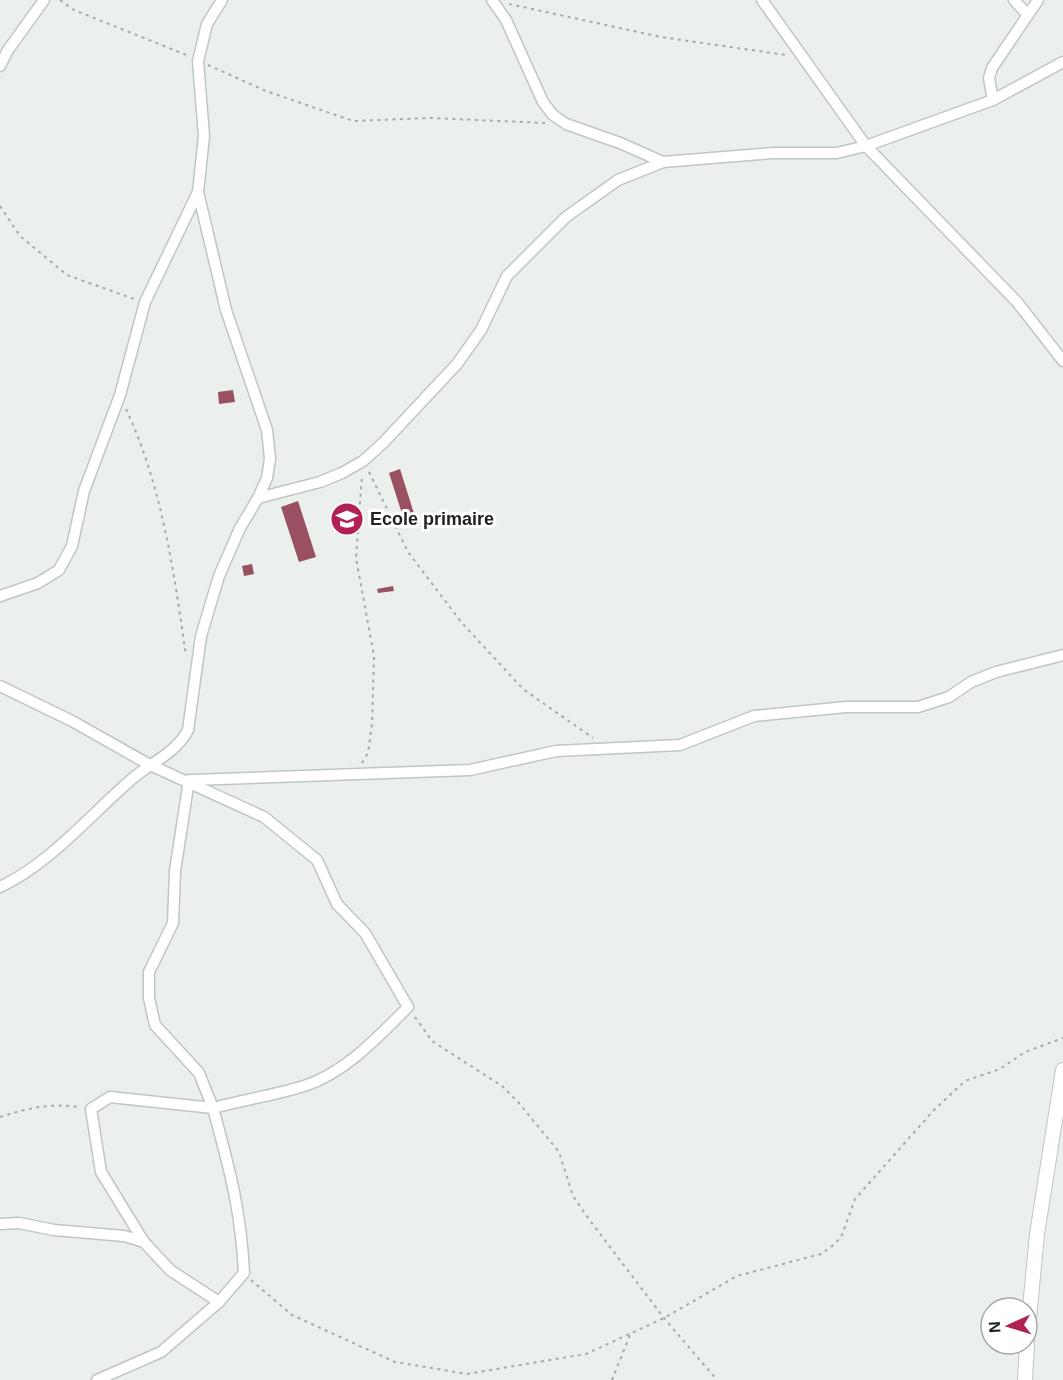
<svg xmlns="http://www.w3.org/2000/svg" width="1063" height="1380" viewBox="0 0 1063 1380" font-family="Helvetica,sans-serif">
<rect width="100%" height="100%" fill="#ebf0ed"/>
<!-- building -->
<g fill="#995061">
<polygon points="233,390 235,402 219,404 218,392"/>
<polygon points="400,469 417,523 406,526 389,473"/>
<polygon points="298,501 316,557 299,562 281,507"/>
<polygon points="252,564 254,574 244,576 242,566"/>
<polygon points="393,586 394,591 378,593 377,589"/>
</g>
<g fill="none" stroke-linecap="round" stroke-linejoin="round">
<!-- minor casing -->
<g stroke="#c1c6c3" stroke-width="13">
<g id="minor">
<polyline points="492,0 506,20 543,102 553,115 566,124 620,143 663,162"/>
<polyline points="762,0 866,146 1017,302 1063,361"/>
<polyline points="1014,0 1027,14"/>
<polyline points="0,66 8,50 44,0"/>
<polyline points="993,100 989,78 992,68 1038,0"/>
<polyline points="258,498 320,482 342,473 363,461 383,443 457,364 481,330 507,276 566,217 618,180 663,162 773,153 837,153 866,146 993,100 1063,62"/>
<polyline points="0,596 38,583 59,570 72,546 84,491 120,395 145,302 198,192 204,136 198,61 207,24 222,0"/>
<path d="M0,686L72,721L150,765L264,817L317,860L337,904L365,933L408,1007C378,1037 345,1073 304,1086C275,1095 243,1100 213,1108C229,1167 241,1210 244,1273L219,1302L161,1352L97,1380"/>
<polyline points="192,780 470,770 556,751 680,745 754,716 846,707 918,707 949,697 971,682 996,672 1063,655"/>
<path d="M0,887C51,863 90,815 133,778C151,763 177,752 188,730L201,636L219,576L240,528L258,498L267,478L270,459L267,430L226,310L198,192"/>
<polyline points="0,1224 19,1223 54,1230 124,1236 144,1242 170,1270 219,1302"/>
<polyline points="144,1242 101,1172 91,1109 110,1097 213,1108 199,1073 155,1025 149,998 149,972 173,923 175,871 189,780"/>
</g>
</g>
<!-- tertiary casing -->
<g stroke="#c1c6c3" stroke-width="16">
<g id="tertiary">
<polyline points="1027,1340 1037,1234 1063,1070"/>
<polyline points="1025,1380 1027,1344"/>
</g>
</g>
<!-- path -->
<g stroke="#a6aaa7" stroke-width="2" stroke-dasharray="3 4.5" stroke-linecap="butt">
<polyline points="60,0 74,10 189,56"/>
<polyline points="509,4 661,37 786,55"/>
<polyline points="208,65 266,91 353,121 431,118 545,123"/>
<polyline points="0,206 20,236 67,275 134,299"/>
<path d="M126,409C162,486 174,572 186,656"/>
<polyline points="369,472 408,552 462,623 523,689 593,738"/>
<polyline points="362,763 368,753 372,724 374,656 356,558 362,475"/>
<polyline points="415,1017 432,1041 502,1086 518,1102 559,1152 573,1196 591,1222 664,1318 717,1380"/>
<path d="M0,1117C28,1108 50,1103 79,1107"/>
<polyline points="251,1280 292,1315 395,1362 467,1374 586,1354 664,1318 737,1276 821,1254 835,1244 842,1235 855,1199 934,1110 965,1081 1000,1069 1025,1052 1063,1038"/>
<polyline points="612,1380 630,1335"/>
</g>
<!-- minor -->
<use href="#minor" stroke="#fff" stroke-width="10"/>
<!-- tertiary -->
<use href="#tertiary" stroke="#fff" stroke-width="14"/>
</g>
<!-- icons -->
<defs>
<g id="school-disc" transform="scale(1.725)"><circle r="9.5" fill="#b12154" stroke="#fff"/><path d="M0-5L7-2L0 1L-7-2ZM-4 1L0 2.5L4 1V4Q0 6-4 4Z" fill="#fff"/></g>
</defs>
<g fill-rule="evenodd">
<use href="#school-disc" x="347" y="519"/>
</g>
<g text-anchor="middle" dominant-baseline="central" stroke-width="6" stroke-linejoin="round" paint-order="stroke">
<!-- poi labels -->
<g font-size="18" font-weight="bold" fill="#222423" stroke="#fff" text-anchor="start">
<text x="370" y="519">Ecole primaire</text>
</g>
</g>
<!-- north arrow -->
<g transform="translate(1009 1326) rotate(266)"><circle r="28" fill="#ffffff" stroke="#a7a7a7" stroke-width="1.5"/>
<path d="M0-4.5L10 22L0 15L-10 22Z" fill="#b12154"/>
<text y="-9" font-size="16" font-weight="bold" text-anchor="middle" fill="#222423">N</text>
</g>
</svg>
